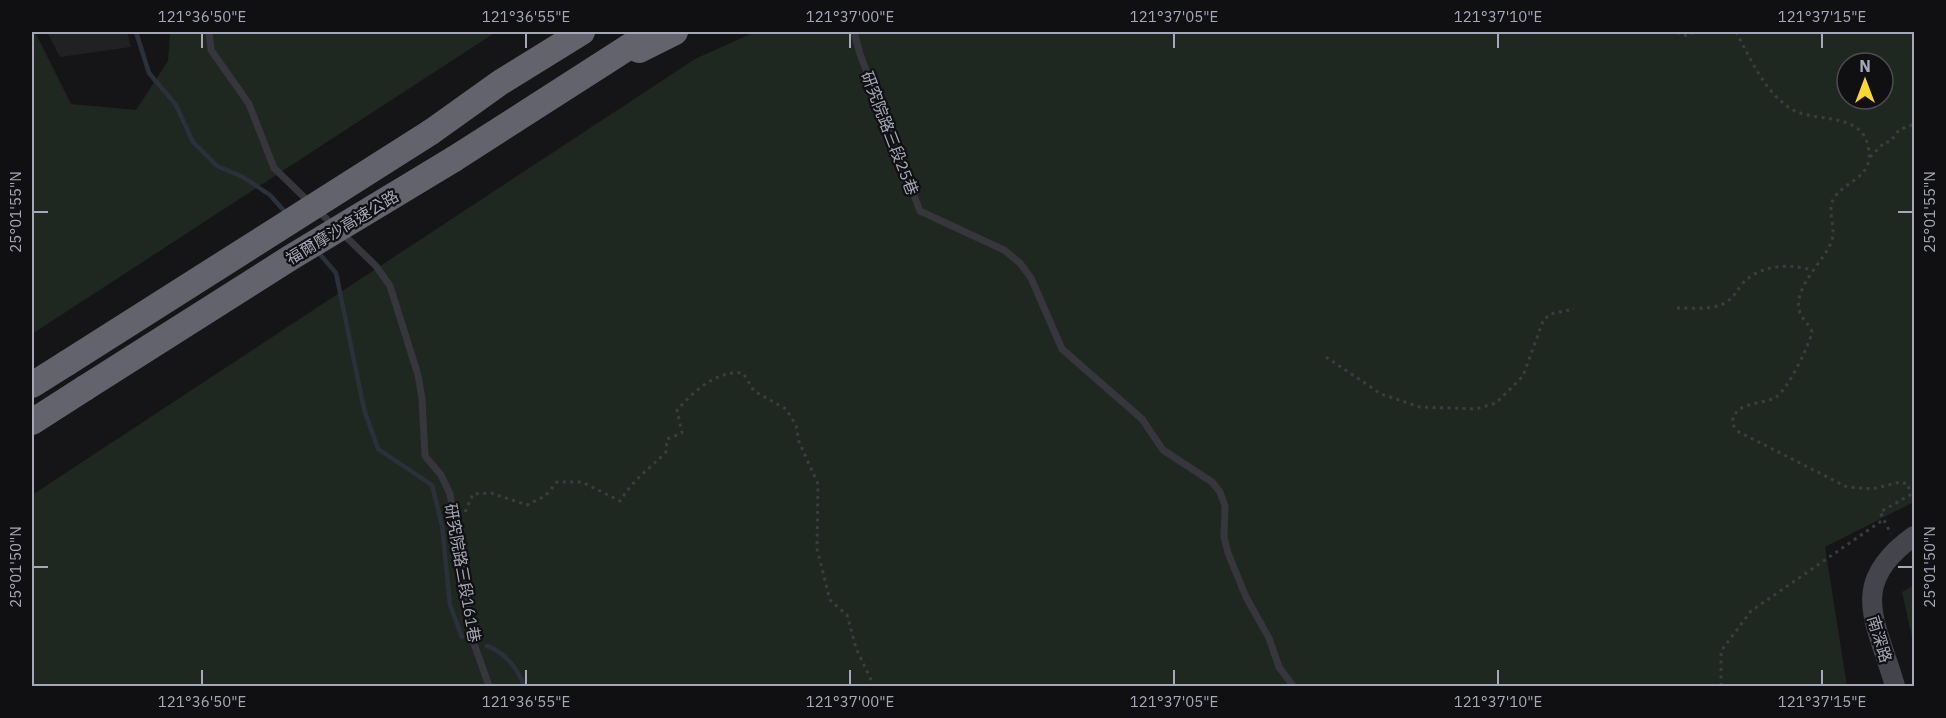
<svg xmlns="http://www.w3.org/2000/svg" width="1946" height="718" viewBox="0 0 1946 718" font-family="'IBM Plex Sans','Noto Sans TC',sans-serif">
<rect width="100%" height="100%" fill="#151517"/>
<!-- built -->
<polygon fill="#212124" points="47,32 127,32 131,47 60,57"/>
<!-- green -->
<g fill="#1f2721" fill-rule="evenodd">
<polygon points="32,32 35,32 71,104 136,110 168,61 170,32 496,32 32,334"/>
<path d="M755,32H1914V502L1825,547L1847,686H32V495L695,59ZM1847,63H1883V99H1847Z"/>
<polygon points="1914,585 1914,646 1902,592"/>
</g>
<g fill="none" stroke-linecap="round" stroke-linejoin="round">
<!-- stream -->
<g stroke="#2a313b" stroke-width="4.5">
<polyline points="136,32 149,73 176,105 193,142 217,166 243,177 270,195 286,213"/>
<polyline points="318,252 336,273 364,409 378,449 432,485 442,525 450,605 462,637"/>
<path d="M487,646C505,652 518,669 524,686"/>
</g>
<!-- path -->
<g stroke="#3c3c43" stroke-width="3" stroke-dasharray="3 4.5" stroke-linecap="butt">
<polyline points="1678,32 1683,36 1697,32"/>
<path d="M1736,32C1750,58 1767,97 1795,111C1819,122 1861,113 1868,146C1876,179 1843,180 1833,200C1827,212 1836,226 1832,240C1826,260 1791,288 1800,313C1803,320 1809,324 1812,332C1808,347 1789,388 1776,397C1761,406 1734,400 1732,424L1739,432L1847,487L1872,489L1900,482L1908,484L1910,495L1880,512L1891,534"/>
<polyline points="1870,157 1885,142 1890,142 1899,130 1914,124"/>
<path d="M1677,308C1692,308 1709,310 1723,304C1733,299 1736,292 1742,284C1759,265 1789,263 1811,270"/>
<polyline points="1326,357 1381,394 1420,407 1476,409 1496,403 1523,376 1543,321 1550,314 1574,309"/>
<path d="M465,512L473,494L491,493L527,505L545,496L557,482H582L620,501C633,480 649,469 666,452L667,439L682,433L677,410C694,391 717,370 743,373L754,391L786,409L796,425L799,442L818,484L817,549L830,600L847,615L856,648L874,686"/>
<polyline points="1721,686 1721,651 1751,611 1883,520"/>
</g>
<!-- service -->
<g stroke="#36363c" stroke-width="7">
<polyline points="209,32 211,50 249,104 274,168 334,226"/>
<polyline points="854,32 860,54 920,211 1004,250 1020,263 1031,278 1062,349 1142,419 1163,450 1212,482 1220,492 1225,506 1224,537 1228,553 1246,597 1269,638 1279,667 1293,686"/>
<polyline points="343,234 376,266 390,286 418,375 422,399 425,456 441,475 450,494 472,638 489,686"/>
</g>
<!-- secondary -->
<path stroke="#44444c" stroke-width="20" d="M1895,686C1877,622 1846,584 1914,536"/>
<!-- motorway -->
<g stroke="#62636d" stroke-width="26">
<polyline points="639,50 675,32"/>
<polyline points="431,132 501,82 582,32"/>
<polyline points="454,159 652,32"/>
<polyline points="32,385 67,363"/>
<polyline points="32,422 85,388"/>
</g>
<!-- motorway-bridge -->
<g stroke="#62636d" stroke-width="26">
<polyline points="67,363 431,132"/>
<polyline points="85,388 290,258 454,159"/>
</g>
</g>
<!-- ticks -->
<path fill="none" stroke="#a6a8b8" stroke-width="2" d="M202,33V48M526,33V48M850,33V48M1174,33V48M1498,33V48M1822,33V48M33,212H48M1898,212H1913M33,567H48M1898,567H1913M202,670V685M526,670V685M850,670V685M1174,670V685M1498,670V685M1822,670V685"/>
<g text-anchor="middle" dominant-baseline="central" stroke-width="4.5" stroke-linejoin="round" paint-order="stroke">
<!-- street labels -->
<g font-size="16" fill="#a6a8b8" stroke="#101012">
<text transform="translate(890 133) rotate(69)">研究院路三段25巷</text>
<text transform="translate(342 227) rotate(-31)">福爾摩沙高速公路</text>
<text transform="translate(463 573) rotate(80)">研究院路三段161巷</text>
<text transform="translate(1880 639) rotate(73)">南深路</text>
</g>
</g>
<!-- border -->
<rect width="1946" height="718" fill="none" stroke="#101012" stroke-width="66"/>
<!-- north arrow -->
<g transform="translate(1865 81)"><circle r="28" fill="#101012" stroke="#4c4d54" stroke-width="1.5"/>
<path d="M0-4.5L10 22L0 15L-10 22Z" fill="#fad92a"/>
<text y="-9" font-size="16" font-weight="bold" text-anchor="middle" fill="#a6a8b8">N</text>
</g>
<rect x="33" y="33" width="1880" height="652" fill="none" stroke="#a6a8b8" stroke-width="2"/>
<g font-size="15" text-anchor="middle" fill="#a6a8b8">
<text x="202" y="22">121°36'50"E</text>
<text x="526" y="22">121°36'55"E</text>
<text x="850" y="22">121°37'00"E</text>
<text x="1174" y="22">121°37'05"E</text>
<text x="1498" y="22">121°37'10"E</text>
<text x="1822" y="22">121°37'15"E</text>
<text transform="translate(16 212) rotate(-90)" y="5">25°01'55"N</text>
<text transform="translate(1930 212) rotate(-90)" y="5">25°01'55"N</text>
<text transform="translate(16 567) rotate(-90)" y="5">25°01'50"N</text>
<text transform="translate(1930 567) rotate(-90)" y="5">25°01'50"N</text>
<text x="202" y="707">121°36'50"E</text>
<text x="526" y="707">121°36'55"E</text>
<text x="850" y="707">121°37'00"E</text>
<text x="1174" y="707">121°37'05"E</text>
<text x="1498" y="707">121°37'10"E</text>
<text x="1822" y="707">121°37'15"E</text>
</g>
</svg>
